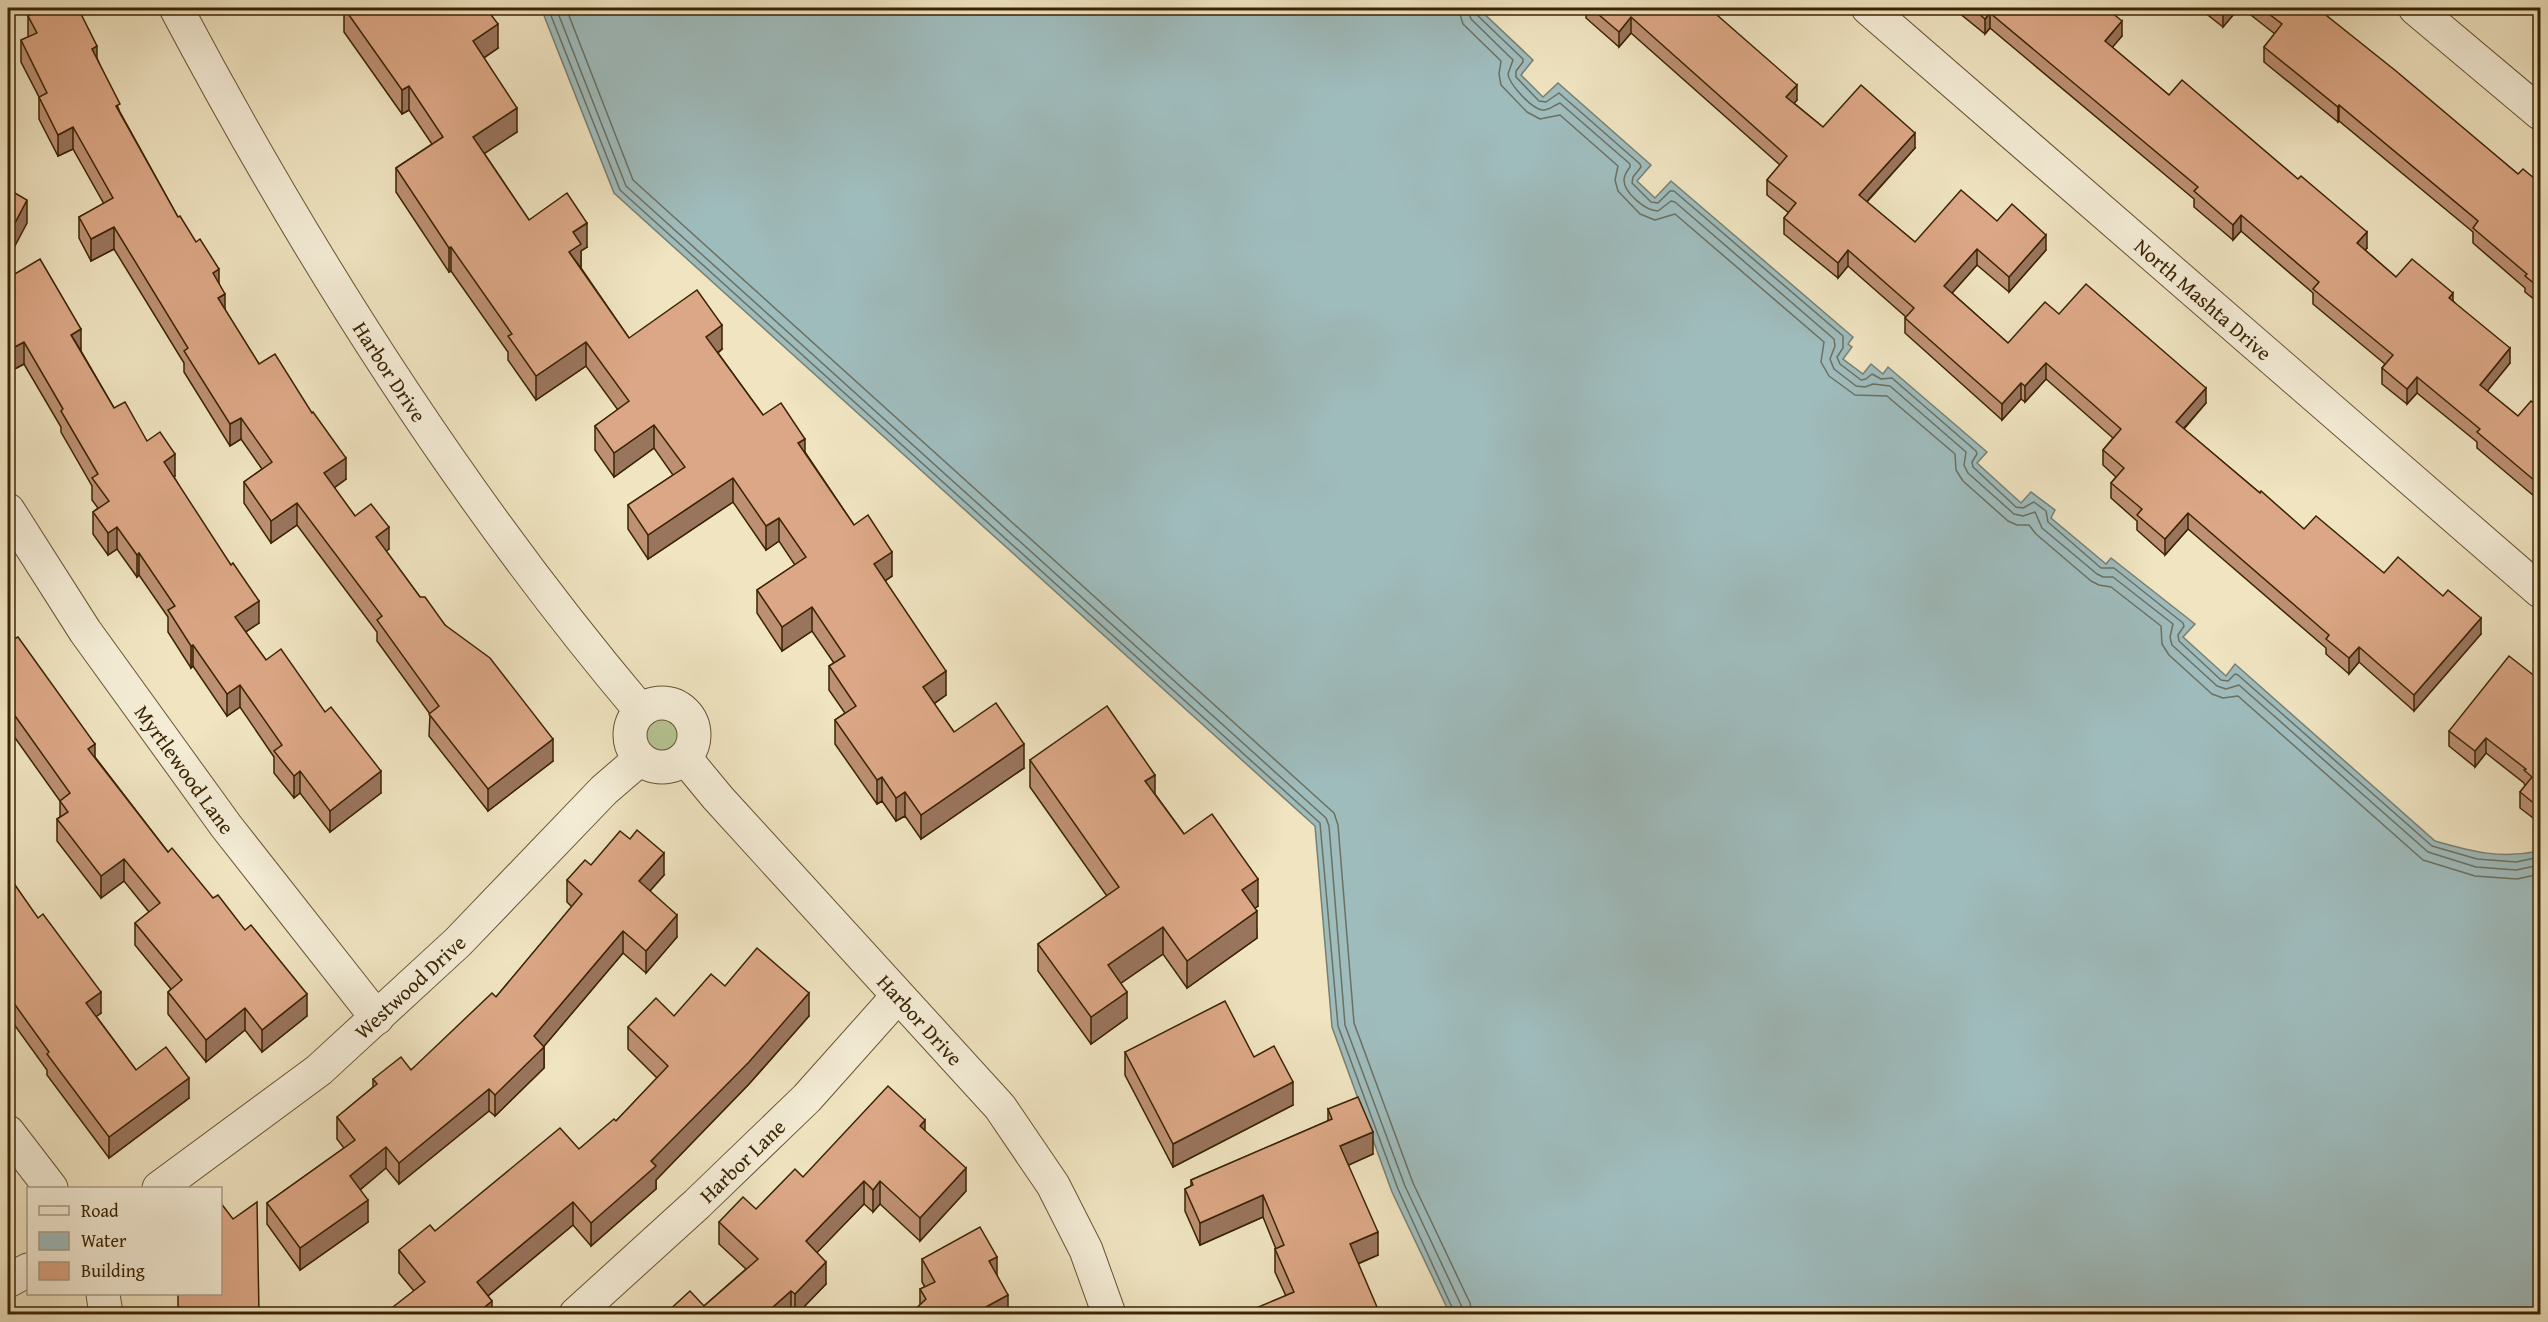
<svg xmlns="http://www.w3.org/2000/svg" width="2548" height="1322" viewBox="0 0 2548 1322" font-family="'Gentium Book Plus',serif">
<rect width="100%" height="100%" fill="#f0e4c1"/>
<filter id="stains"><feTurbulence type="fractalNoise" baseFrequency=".00333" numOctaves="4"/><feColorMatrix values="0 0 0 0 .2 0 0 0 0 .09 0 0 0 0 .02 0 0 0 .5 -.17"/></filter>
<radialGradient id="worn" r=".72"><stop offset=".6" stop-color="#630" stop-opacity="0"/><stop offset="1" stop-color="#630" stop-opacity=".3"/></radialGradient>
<!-- green -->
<circle fill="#b7c594" stroke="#78744b" stroke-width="1.5" cx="663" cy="735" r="18"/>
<!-- water -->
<path fill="#9fbcbd" stroke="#777f72" stroke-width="1.5" d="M541,8H1478L1533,60L1521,75L1543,97L1558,83L1651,165L1637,181L1655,198L1671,181L1853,337L1848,344L1852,347L1843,359L1863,374L1871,364L1883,374L1888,367L1987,452L1977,463L2021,503L2031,492L2055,510L2051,518L2106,564L2111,558L2195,624L2183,637L2226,676L2235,664L2435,841C2473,852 2500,859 2540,851V1314H1450L1392,1192L1332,1027L1315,826L614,193Z"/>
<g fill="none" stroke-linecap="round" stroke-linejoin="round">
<!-- shore -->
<g stroke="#6c7060" stroke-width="1.5">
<polyline points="548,8 620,190 1320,823 1338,1026 1398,1189 1455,1314"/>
<polyline points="556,8 626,186 1326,818 1329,826 1345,1025 1405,1186 1462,1307 1463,1314"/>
<polyline points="566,8 633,180 1334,813 1338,825 1354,1023 1413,1183 1470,1303 1472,1314"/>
<polyline points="1458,8 1463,24 1501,61 1499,74 1501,85 1527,112 1540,119 1560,115 1618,166 1615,180 1618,191 1640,214 1655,220 1675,214 1824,342 1821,362 1829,376 1855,395 1887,396 1955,454 1956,470 1963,481 2008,521 2017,525 2029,525 2036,534 2091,581 2099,585 2111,587 2161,626 2162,644 2169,655 2212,694 2223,698 2238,696 2423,860 2475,876 2517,879 2540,874"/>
<path d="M1467,8L1471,19L1513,60L1508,74C1509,84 1531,108 1542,110C1549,111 1554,105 1560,103L1630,164V167C1627,171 1624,175 1624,180C1624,193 1646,211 1658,211L1671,201L1675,202L1834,339L1835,346L1830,359L1834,369L1856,386L1865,387L1873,384L1890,386L1966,452L1964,465L1968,473L2014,514L2023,516L2035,512L2042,528L2097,574L2103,577H2113L2173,624L2170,637L2172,645L2217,686L2226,689L2239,685L2428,852L2476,867L2516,870L2540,865"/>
<polyline points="1474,8 1476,14 1523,59 1523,62 1516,71 1516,77 1539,101 1546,102 1559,93 1640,164 1641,167 1633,177 1632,183 1651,202 1658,203 1670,191 1674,191 1843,336 1843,348 1837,357 1840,364 1861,380 1866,379 1872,374 1881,379 1892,378 1976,451 1977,454 1972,462 1973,467 2016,507 2023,508 2034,502 2046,511 2048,522 2101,568 2114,568 2183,623 2184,626 2178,635 2179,641 2221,680 2228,681 2235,674 2238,675 2432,846 2477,859 2516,862 2540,857"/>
</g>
<!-- minor casing -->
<g stroke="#685432" stroke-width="35">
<g id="minor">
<path id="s1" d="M176,8C306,253 461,498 641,711"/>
<path id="s2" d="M1868,8L2540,591"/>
<polyline points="2415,8 2540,113"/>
<path id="s3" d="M8,510L85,631L226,826L377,1018"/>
<circle cx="662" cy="735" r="32"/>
<path id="s4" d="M685,758L718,798L1000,1107L1053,1185L1086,1250L1109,1314"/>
<polyline points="8,1132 51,1188"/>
<path id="s5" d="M159,1188L319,1070L458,942L604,790L640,759"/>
<polyline points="8,1281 28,1270"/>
<polyline points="103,1294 106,1314"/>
<path id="s6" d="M576,1314L697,1204L807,1098L898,996"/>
</g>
</g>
<!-- minor -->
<use href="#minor" stroke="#f5edd7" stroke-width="33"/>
</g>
<!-- wall -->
<g fill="#bd9073" stroke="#3a2402" stroke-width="1.5">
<polygon points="344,8 498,48 484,58 517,132 484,153 529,220 587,247 581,251 581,268 629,338 722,349 718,353 763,415 805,452 854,525 892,576 885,581 946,695 934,704 954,732 1024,768 921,839 905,816 896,821 882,801 877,804 835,744 835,720 845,713 829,690 829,666 834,663 812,631 782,651 757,613 757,590 795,565 779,541 766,550 733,502 648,559 628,529 628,505 673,475 654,448 614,477 595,450 595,426 618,410 586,366 536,400 508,360 508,352 451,271 449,272 396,192 396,168 432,144 409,110 402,114 344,32"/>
<polygon points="1586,8 1709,8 1797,100 1794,103 1823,127 1915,148 1867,202 1915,242 1997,221 2046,250 2009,292 1977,265 1952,293 2008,343 2059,314 2206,403 2184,429 2260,493 2304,529 2384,573 2481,634 2414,711 2359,662 2349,674 2326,654 2326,648 2188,529 2165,555 2137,530 2137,521 2111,498 2111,483 2116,477 2103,465 2103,450 2113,438 2046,379 2025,402 2021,399 2002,420 1905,333 1905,318 1906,317 1848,266 1838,278 1784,234 1784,218 1789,213 1767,195 1767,180 1780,165 1631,33 1619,47 1586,18"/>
<polygon points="1953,8 2106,8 2122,36 2112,47 2169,95 2367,248 2365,250 2396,277 2453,301 2510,363 2487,391 2518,416 2541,409 2541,502 2477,448 2477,442 2417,393 2407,404 2382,384 2382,368 2385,364 2313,304 2313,293 2241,231 2233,240 2194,207 2194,199 1990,28 1985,34"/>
<polygon points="2199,8 2239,8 2223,27"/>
<polygon points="2242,8 2317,8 2518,174 2541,184 2541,305 2525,292 2525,288 2473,243 2473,232 2339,121 2338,122 2264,62 2264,47 2275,34"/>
<polygon points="28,16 97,58 120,112 178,217 219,283 225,310 259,364 346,479 334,488 355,516 389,549 386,551 420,597 445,625 553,761 488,811 429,736 430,714 377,641 377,632 297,525 271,543 244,503 244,482 262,469 241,439 230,446 184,372 184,363 114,249 91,261 79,238 79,217 104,204 73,149 58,156 39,119 39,97 21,62 21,40 28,37"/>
<polygon points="8,278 81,351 114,408 147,441 175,476 174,477 259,623 245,632 266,660 381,793 330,832 300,793 294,798 274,773 274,757 240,707 227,716 193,666 191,668 168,632 168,617 139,575 137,577 117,549 108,555 93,534 93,512 98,508 92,500 92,486 61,432 61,427 24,364 11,371 8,365"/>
<polygon points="8,629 95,757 168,852 307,1016 262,1052 245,1030 206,1062 168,1014 168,992 171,989 135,945 135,923 149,912 124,881 101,898 57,841 57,819 60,817 60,801 8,728"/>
<polygon points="2541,681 2541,824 2520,808 2520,792 2525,786 2524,783 2486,753 2475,767 2449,746 2449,731"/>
<polygon points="1030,760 1155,794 1184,834 1258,906 1255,908 1257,938 1187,988 1163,954 1121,983 1127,1018 1091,1044 1038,971 1038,944 1107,896 1030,787"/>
<polygon points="591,865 664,875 650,891 677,937 646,973 623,953 544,1046 544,1068 495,1116 489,1111 399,1184 386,1168 360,1190 368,1222 300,1270 267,1224 267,1203 344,1148 337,1139 337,1117 373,1087 373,1079 411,1070 496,997 572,907 567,902 567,880"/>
<polygon points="8,875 101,1013 96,1016 136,1070 189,1098 109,1158 47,1075 47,1070 8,1016"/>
<polygon points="725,986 809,1016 749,1084 656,1180 656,1189 591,1246 573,1225 488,1296 492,1314 414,1291 399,1273 399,1250 435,1231 579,1149 616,1121 657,1078 628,1049 628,1027 674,1016"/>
<polygon points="1125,1052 1254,1057 1293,1105 1173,1167 1125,1075"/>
<polygon points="1328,1109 1373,1154 1348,1165 1378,1255 1286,1296 1275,1272 1275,1249 1276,1249 1263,1217 1200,1245 1185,1211 1185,1189 1191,1186 1191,1180 1328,1121"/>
<polygon points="925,1131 966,1191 920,1241 880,1204 873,1212 864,1204 817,1252 826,1284 797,1314 704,1306 746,1269 719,1244 719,1222 756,1209 803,1177"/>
<polygon points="922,1259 997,1275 1008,1314 920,1305 920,1289 925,1287 922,1282"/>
</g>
<!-- shaded-wall -->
<g fill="#9a755e" stroke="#3a2402" stroke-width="1.5">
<polygon points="2226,8 2239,8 2223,27 2223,12"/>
<polygon points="1990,13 1990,28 1985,34 1985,19"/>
<polygon points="1631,17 1631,33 1619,47 1619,32"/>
<polygon points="2122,21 2122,36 2105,56 2105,41"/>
<polygon points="498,24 498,48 473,65 473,41"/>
<polygon points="97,46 97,68 92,49"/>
<polygon points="1797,85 1797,100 1786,112 1786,97"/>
<polygon points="409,86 409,110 402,114 402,90"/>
<polygon points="2339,105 2339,121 2338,122 2338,107"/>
<polygon points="517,108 517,132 473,161 473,137"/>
<polygon points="73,127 73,149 58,156 58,135"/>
<polygon points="1915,133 1915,148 1859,210 1859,195"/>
<polygon points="27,200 27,223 8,259 8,236"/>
<polygon points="2241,215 2241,231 2233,240 2233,225"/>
<polygon points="587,223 587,247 581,251 581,268 569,252 573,232"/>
<polygon points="114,227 114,249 91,261 91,239"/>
<polygon points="2367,232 2367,248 2357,259 2357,243"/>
<polygon points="2046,235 2046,250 2009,292 2009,277"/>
<polygon points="451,247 451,271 449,272 449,248"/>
<polygon points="1977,249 1977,265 1944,302 1944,286"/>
<polygon points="1848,250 1848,266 1838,278 1838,263"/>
<polygon points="219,269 219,291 213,273"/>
<polygon points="2453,293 2453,308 2449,298"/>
<polygon points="225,294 225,315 218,298"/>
<polygon points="722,325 722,349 706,361 706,337"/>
<polygon points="81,329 81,351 71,335"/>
<polygon points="24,342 24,364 11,371 11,349"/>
<polygon points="586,342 586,366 536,400 536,376"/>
<polygon points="2510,348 2510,363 2480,400 2480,385"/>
<polygon points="2046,363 2046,379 2025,402 2025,386"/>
<polygon points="2417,377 2417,393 2407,404 2407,389"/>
<polygon points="2021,383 2021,399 2002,420 2002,404"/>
<polygon points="2206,388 2206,403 2176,437 2176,422"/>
<polygon points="241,418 241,439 230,446 230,424"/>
<polygon points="654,425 654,448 614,477 614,453"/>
<polygon points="805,439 805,463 798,443"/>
<polygon points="175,454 175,476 164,484 164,462"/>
<polygon points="346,458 346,479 324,495 324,473"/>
<polygon points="733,478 733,502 648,559 648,535"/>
<polygon points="297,503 297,525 271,543 271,521"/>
<polygon points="2188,513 2188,529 2165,555 2165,539"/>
<polygon points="779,518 779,541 766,550 766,526"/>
<polygon points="117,527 117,549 108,555 108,533"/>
<polygon points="389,527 389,549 376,559 376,537"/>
<polygon points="892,552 892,576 874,588 874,564"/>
<polygon points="139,553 139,575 137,577 137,555"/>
<polygon points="259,601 259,623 235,639 235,617"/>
<polygon points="812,607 812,631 782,651 782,627"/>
<polygon points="2481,618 2481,634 2414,711 2414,695"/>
<polygon points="193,645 193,666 191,668 191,646"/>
<polygon points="2359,647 2359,662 2349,674 2349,658"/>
<polygon points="946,671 946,695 923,711 923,687"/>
<polygon points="240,685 240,707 227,716 227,694"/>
<polygon points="2486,738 2486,753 2475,767 2475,751"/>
<polygon points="553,739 553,761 488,811 488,789"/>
<polygon points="95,744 95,766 88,749"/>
<polygon points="1024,744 1024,768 921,839 921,815"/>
<polygon points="300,771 300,793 294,798 294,776"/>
<polygon points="381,771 381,793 330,832 330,811"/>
<polygon points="1155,775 1155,801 1145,781"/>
<polygon points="882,777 882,801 877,804 877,780"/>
<polygon points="905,792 905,816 896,821 896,798"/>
<polygon points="664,853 664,875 639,903 639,881"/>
<polygon points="124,859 124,881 101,898 101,876"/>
<polygon points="1258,879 1258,906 1242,917 1242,890"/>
<polygon points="1257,911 1257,938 1187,988 1187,961"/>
<polygon points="677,915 677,937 646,973 646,951"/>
<polygon points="1163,927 1163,954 1108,992 1108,965"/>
<polygon points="623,931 623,953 540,1051 544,1047 544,1068 495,1116 495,1095 534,1036"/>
<polygon points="101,992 101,1013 86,1024 86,1003"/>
<polygon points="1127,992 1127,1018 1091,1044 1091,1017"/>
<polygon points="809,993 809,1016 749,1084 656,1180 656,1189 591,1246 591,1223 651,1161"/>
<polygon points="307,994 307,1016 262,1052 262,1030"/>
<polygon points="245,1008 245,1030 206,1062 206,1040"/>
<polygon points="189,1078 189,1098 109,1158 109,1137"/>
<polygon points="1293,1082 1293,1105 1173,1167 1173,1144"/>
<polygon points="489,1089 489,1111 399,1184 399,1163"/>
<polygon points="925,1120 925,1142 920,1126"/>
<polygon points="1373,1132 1373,1154 1340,1169 1340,1146"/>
<polygon points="386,1147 386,1168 350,1198 350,1176"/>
<polygon points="966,1168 966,1191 920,1241 920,1218"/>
<polygon points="864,1181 864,1204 806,1264 806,1241"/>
<polygon points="880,1181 880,1204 873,1212 873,1190"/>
<polygon points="1263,1195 1263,1217 1200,1245 1200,1223"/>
<polygon points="368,1200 368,1222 300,1270 300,1248"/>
<polygon points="573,1202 573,1225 477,1305 477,1282"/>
<polygon points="1378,1232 1378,1255 1350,1267 1350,1244"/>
<polygon points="997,1257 997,1280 989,1261"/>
<polygon points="826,1262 826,1284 797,1314 795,1314 795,1294"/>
<polygon points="791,1291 791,1313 790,1314 765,1314"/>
<polygon points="1008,1295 1008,1314 973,1314"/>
<polygon points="492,1301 492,1314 476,1314"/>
</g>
<!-- building -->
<g fill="#dca786" stroke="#3a2402" stroke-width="1.5">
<polygon points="44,8 78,8 97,46 92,49 120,104 116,106 178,217 180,216 196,242 200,239 219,269 213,273 225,294 218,298 259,364 275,354 312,413 313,412 346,458 324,473 355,516 371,504 389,527 376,537 420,597 425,597 445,625 490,658 553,739 488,789 429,714 439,706 377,620 382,616 297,503 271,521 244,482 272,462 241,418 230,424 184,351 188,348 114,227 91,239 79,217 113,198 73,127 58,135 39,97 47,93 21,40 37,33 28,16"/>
<polygon points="344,8 486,8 498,24 473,41 517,108 473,137 529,220 567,193 587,223 573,232 581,244 569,252 629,338 697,290 722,325 706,337 763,415 781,403 805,439 798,443 854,525 868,515 892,552 874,564 946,671 923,687 954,732 996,703 1024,744 921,815 905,792 896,798 882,777 877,780 835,720 856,706 829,666 845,656 812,607 782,627 757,590 806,557 779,518 766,526 733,478 648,535 628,505 685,467 654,425 614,453 595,426 629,401 586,342 536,376 508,336 512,334 451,247 449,248 396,168 443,137 409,86 402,90"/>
<polygon points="1591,8 1709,8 1797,85 1786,97 1823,127 1861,85 1915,133 1859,195 1915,242 1961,190 1997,221 2012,204 2046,235 2009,277 1977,249 1944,286 2008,343 2045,302 2059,314 2086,284 2206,388 2176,422 2260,493 2261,491 2304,529 2316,516 2384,573 2398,557 2443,596 2448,590 2481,618 2414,695 2359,647 2349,658 2326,639 2329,635 2188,513 2165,539 2137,515 2142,509 2111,483 2124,468 2103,450 2121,429 2046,363 2025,386 2021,383 2002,404 1905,318 1914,308 1848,250 1838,263 1784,218 1796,203 1767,180 1787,156 1631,17 1619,32"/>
<polygon points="1972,8 2106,8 2122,21 2105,41 2169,95 2182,80 2298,179 2301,176 2367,232 2357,243 2396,277 2412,259 2453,293 2449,298 2510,348 2480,385 2518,416 2531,401 2541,409 2541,486 2477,432 2480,429 2417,377 2407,389 2382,368 2393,355 2313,289 2319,282 2241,215 2233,225 2194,191 2198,187 1990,13 1985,19"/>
<polygon points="2218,8 2226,8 2223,12"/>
<polygon points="2261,8 2317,8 2396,71 2518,174 2523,169 2541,184 2541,289 2525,276 2527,274 2473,228 2478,221 2339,105 2338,107 2264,47 2282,24"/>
<polygon points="8,189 27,200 8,236"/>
<polygon points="40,259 81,329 71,335 114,408 125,402 147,441 160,432 175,454 164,462 231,565 233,563 259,601 235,617 266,660 281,649 325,712 331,707 381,771 330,811 300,771 294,776 274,751 282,745 240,685 227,694 193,645 191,646 168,610 175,606 139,553 137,555 117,527 108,533 93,512 109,501 92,478 98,474 61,411 63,409 24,342 11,349 8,343 8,278"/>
<polygon points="8,629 14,639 18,637 95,744 88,749 168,852 172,848 213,898 218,895 245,930 251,925 307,994 262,1030 245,1008 206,1040 168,992 182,980 135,923 160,903 124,859 101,876 57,819 68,812 60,801 70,793 8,706"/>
<polygon points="2509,656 2541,681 2541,809 2520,792 2532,777 2524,770 2526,769 2486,738 2475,751 2449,731"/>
<polygon points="1107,706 1155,775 1145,781 1184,834 1212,814 1258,879 1242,890 1257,911 1187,961 1163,927 1108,965 1127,992 1091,1017 1038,944 1119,887 1030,760"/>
<polygon points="637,830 664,853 639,881 677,915 646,951 623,931 534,1036 544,1047 495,1095 489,1089 399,1163 386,1147 350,1176 368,1200 300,1248 267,1203 355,1140 337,1117 377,1084 373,1079 401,1057 411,1070 492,993 496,997 582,894 567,880 585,860 591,865 620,831 630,839"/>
<polygon points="8,875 38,918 43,914 101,992 86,1003 136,1070 166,1047 189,1078 109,1137 47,1054 49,1052 8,995"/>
<polygon points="757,948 809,993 749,1062 651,1161 656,1166 591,1223 573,1202 477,1282 492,1301 476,1314 384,1314 425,1282 399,1250 430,1225 435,1231 560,1128 579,1149 614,1119 616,1121 668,1066 628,1027 656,998 674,1016 711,974 725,986"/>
<polygon points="1225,1001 1254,1057 1274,1046 1293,1082 1173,1144 1125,1052"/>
<polygon points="888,1086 925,1120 920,1126 966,1168 920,1218 880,1181 873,1190 864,1181 806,1241 826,1262 795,1294 791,1291 765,1314 665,1314 690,1291 704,1306 758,1259 719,1222 743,1197 756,1209 795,1169 803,1177"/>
<polygon points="1358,1097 1373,1132 1340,1146 1378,1232 1350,1244 1380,1314 1242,1314 1294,1292 1275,1249 1284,1245 1263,1195 1200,1223 1185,1189 1193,1185 1191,1180 1332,1119 1328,1109"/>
<polygon points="220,1202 233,1219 257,1202 259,1314 178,1314 178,1293 220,1293"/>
<polygon points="980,1227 997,1257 989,1261 1008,1295 973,1314 910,1314 926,1299 920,1289 935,1282 922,1259"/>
</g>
<g text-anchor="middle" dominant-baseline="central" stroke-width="5" stroke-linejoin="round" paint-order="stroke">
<!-- street labels -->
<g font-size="21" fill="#3a2402" stroke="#f5edd7">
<text stroke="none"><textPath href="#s2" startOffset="444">North Mashta Drive</textPath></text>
<text stroke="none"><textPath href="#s1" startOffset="422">Harbor Drive</textPath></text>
<text stroke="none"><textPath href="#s3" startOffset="314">Myrtlewood Lane</textPath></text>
<text stroke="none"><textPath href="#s5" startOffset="322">Westwood Drive</textPath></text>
<text stroke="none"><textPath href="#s4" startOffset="352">Harbor Drive</textPath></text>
<text stroke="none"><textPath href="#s6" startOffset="226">Harbor Lane</textPath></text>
</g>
</g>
<!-- margin -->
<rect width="2548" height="1322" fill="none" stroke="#f0e4c1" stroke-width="30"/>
<rect x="9" y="9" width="2530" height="1304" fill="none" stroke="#3a2402" stroke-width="3"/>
<rect x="15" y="15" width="2518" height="1292" fill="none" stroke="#3a2402" stroke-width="1.5"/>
<!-- legend -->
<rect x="27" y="1187" width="195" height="108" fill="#f5edd7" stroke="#aa9d82" stroke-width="1.5"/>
<rect x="39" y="1206" width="30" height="9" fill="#f5edd7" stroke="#aa9d82" stroke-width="1.5"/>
<text x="81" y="1217" font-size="18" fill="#3a2402">Road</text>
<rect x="39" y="1232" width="30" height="18" fill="#9fbcbd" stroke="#aa9d82" stroke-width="1.5"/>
<text x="81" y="1247" font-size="18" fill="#3a2402">Water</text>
<rect x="39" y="1262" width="30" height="18" fill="#dca786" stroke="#aa9d82" stroke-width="1.5"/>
<text x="81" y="1277" font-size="18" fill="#3a2402">Building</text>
<rect width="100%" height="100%" filter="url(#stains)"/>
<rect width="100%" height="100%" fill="url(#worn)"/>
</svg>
